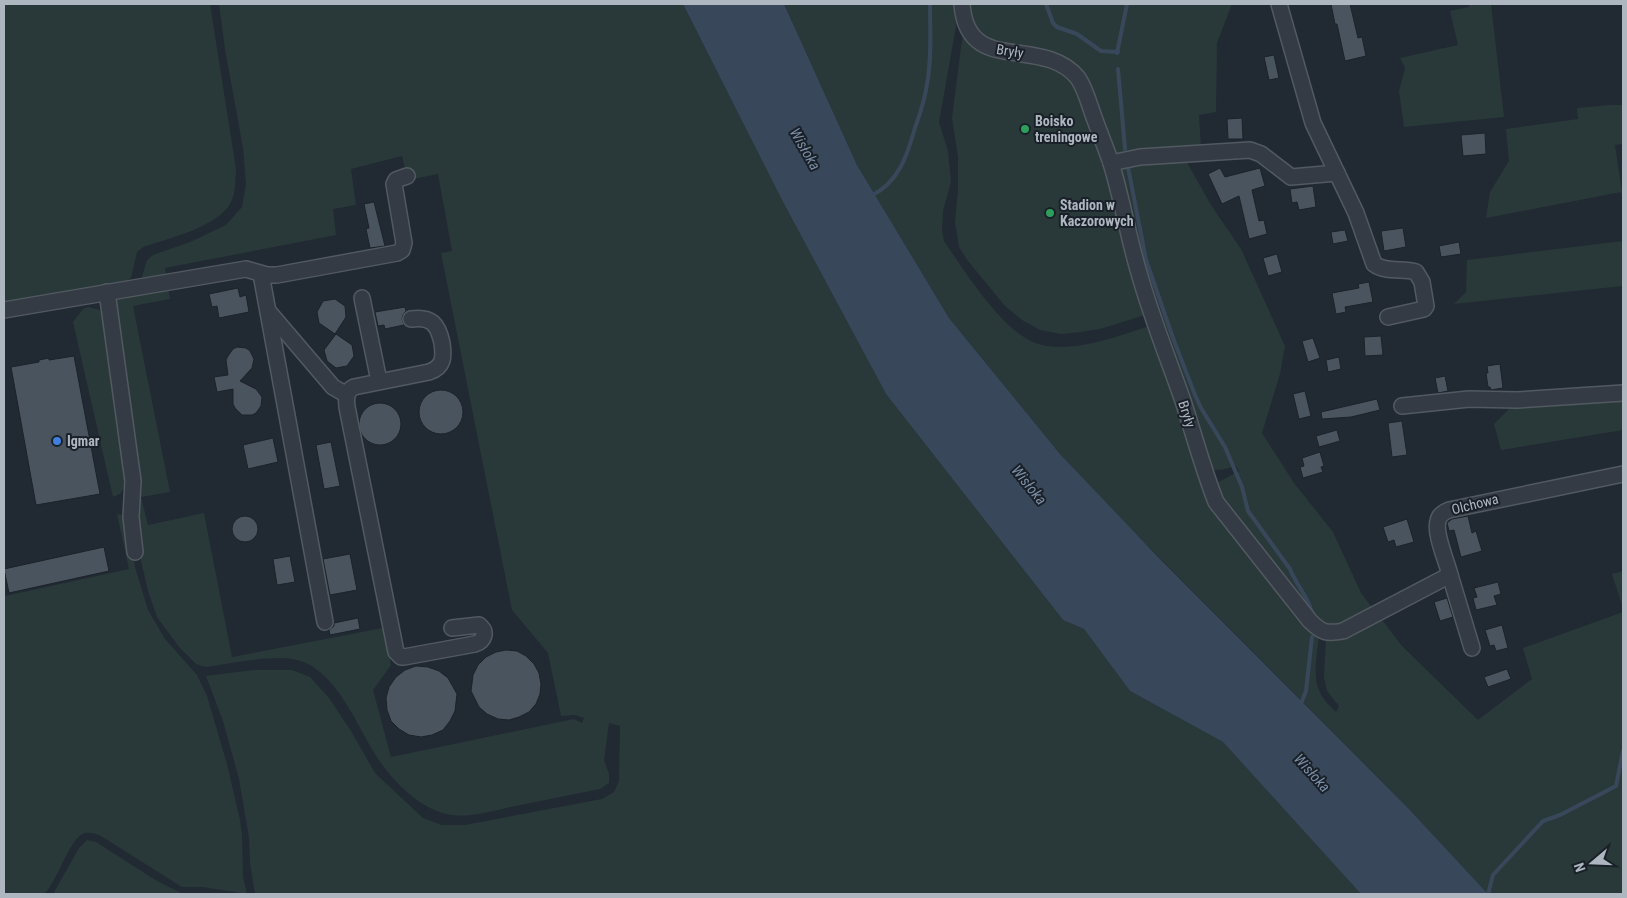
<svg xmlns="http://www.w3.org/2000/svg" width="1627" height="898" viewBox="0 0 1627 898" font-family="'Roboto Condensed',sans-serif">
<rect width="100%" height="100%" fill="#212933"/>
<!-- green -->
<g fill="#293939">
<path d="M4,4H210L236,169C235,181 236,194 230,204C217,227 167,239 143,247L137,252L131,278L127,281L94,289L4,306Z"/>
<path d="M219,4H683L783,202L886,394L1063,620L1084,629L1130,691L1223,742L1361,894H255L250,863L249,838L239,779L223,721L206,676L254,670H292L310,677L329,698L351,731L375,773L423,818L442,825H465L602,799L614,792L619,781L620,726L609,723L604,760L609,774V783L600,789C570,795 540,801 511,807C491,811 467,819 447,814C419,808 395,783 379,760C357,728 337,667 293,659C269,655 231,664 206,667L196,664L179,647L157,617L148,591L140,556L115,302L118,297L168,288L170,299L133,306L170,492L141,497L148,525L204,513L232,657L383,628L391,665L373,690L391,757L574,719L582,723L584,718L575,715L561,716L548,653L512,610L441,253L452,251L438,174L408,180L402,156L351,169L356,205L333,209L336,235L165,268L166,276L141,280L147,260L153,255L190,242L226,225L242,207L246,184L243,148L225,49Z"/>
<path d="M784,4H955L956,26L939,122L948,151L951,182L943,211L942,230L944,241C964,270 1004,334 1038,344C1073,354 1119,336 1152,325L1206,496L1319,634C1318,651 1312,675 1319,690C1322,699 1330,706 1336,712L1339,706L1327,691L1324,677L1326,637L1380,617L1402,646L1478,720L1532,679L1523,648L1623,612V894H1488L1409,809L1123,521L1060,454L949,318L857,165Z"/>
<polygon points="965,4 1232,4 1217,43 1216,112 1199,115 1201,149 1115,157 1085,83 978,36"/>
<polygon points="1469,4 1491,4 1504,117 1404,127 1399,91 1405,68 1400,58 1458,45 1450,11 1469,7"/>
<polygon points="966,35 1048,63 1074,80 1099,138 1148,314 1100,329 1081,332 1061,334 1040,330 1022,320 1005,306 968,261 959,247 955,222 958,190 958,157 952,118 961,47 963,36"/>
<polygon points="1610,105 1623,105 1623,144 1615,145 1623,199 1621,192 1486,218 1490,192 1509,161 1506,129 1578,119 1577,108"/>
<path d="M1185,159L1211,205L1241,249L1285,346L1280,374L1262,433L1294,483L1333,532L1361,593L1374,610L1346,625L1321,626L1217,495V483L1239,471L1236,466C1227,468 1217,473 1209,467L1140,263L1120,167L1148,161Z"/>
<polygon points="1623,241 1623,286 1454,304 1466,292 1467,260"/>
<polygon points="88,307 100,310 105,316 127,482 120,494 113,497 73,322 83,309"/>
<polygon points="1623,396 1623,430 1501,450 1494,424 1514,404"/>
<path d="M117,514L122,515L127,523L135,567L148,610L165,639L197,675L207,696L227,764L240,820L242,835L243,877L247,894L203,887H182L101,836C96,834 91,832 85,833C70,836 57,883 44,894H4V592L5,596L129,569Z"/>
<polygon points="1623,571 1623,608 1612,574"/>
<polygon points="87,840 96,842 157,881 183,894 53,894 79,848"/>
</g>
<!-- water -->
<polygon fill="#38485a" points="683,4 784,4 857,165 949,318 1060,454 1158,557 1409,809 1488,894 1361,894 1223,742 1130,691 1084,629 1063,620 886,394 783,202"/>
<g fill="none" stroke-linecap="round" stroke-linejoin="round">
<!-- stream -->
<g stroke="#38485a" stroke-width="4">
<polyline points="1046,4 1053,23 1057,27 1077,34 1101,51 1118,52"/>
<polyline points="1117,53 1127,4"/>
<polyline points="1118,69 1125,149"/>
<path d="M1128,167L1146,260L1173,338L1195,395L1201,408L1225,447L1242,487L1248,511L1290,569C1296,585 1310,599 1313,616"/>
<path d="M871,196C899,182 907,156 915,128C920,114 925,99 927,84C932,58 930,30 930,4"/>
<polyline points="1300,706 1306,691 1312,637"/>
<polyline points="1488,894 1493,875 1543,821 1560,815 1616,786 1623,751"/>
</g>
</g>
<!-- building -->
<g fill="#4a545e" stroke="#1c222a">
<polygon points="1331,4 1350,4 1358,38 1362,37 1366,56 1345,61 1337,24 1335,24"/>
<polygon points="1274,55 1279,78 1269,80 1264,57"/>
<polygon points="1242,118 1243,139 1228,139 1227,119"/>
<polygon points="1485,133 1486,154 1463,156 1461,135"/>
<polygon points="1220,168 1225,177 1260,168 1265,186 1252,190 1259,221 1264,220 1267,234 1249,239 1239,196 1222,204 1208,174"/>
<polygon points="1313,186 1316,207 1299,210 1297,202 1292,203 1290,189"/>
<polygon points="374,202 385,246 370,248 366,229 369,228 364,204"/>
<polygon points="1403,228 1406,247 1384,251 1381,231"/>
<polygon points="1345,230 1348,241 1333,244 1331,232"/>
<polygon points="1459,242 1461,254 1441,257 1439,246"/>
<polygon points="1277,254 1282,272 1268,276 1263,258"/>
<polygon points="1369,282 1373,302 1345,307 1346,312 1336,314 1332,293 1359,288 1358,284"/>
<polygon points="238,288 240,297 246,295 249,312 219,318 217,306 212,307 209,294"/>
<polygon points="335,299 345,306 346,317 335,334 319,323 317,312 323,301"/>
<polygon points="405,307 406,311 403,315 402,319 404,325 385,329 384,325 378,326 375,312"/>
<polygon points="336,334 352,345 354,356 347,366 336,368 327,361 324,350"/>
<polygon points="1381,336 1383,355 1365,356 1364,337"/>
<polygon points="1313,338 1320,358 1308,362 1302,341"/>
<polygon points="237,347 246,348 250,351 254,359 252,368 240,381 256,389 262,397 261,406 256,413 252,415 242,415 235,408 233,404 233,389 217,392 214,377 228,375 226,360 228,356 233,349"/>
<polygon points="74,356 100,494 36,505 11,367 39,362 39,360 49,358 49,360"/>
<polygon points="1339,357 1341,369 1328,372 1326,360"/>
<polygon points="1500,364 1503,388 1491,390 1490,387 1488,387 1486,373 1488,373 1487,366"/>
<polygon points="1445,376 1448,391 1438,393 1435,378"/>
<circle cx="441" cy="412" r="22"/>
<polygon points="1305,391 1311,416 1299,419 1293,394"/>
<polygon points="1377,399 1380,410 1351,417 1322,419 1321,412"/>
<circle cx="380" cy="424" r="21"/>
<polygon points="1402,421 1407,455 1392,457 1388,423"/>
<polygon points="1337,430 1340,441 1319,447 1316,436"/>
<polygon points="273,438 278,462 248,469 243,445"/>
<polygon points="331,442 340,486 324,489 316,445"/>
<polygon points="1320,452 1324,466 1321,467 1323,472 1303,478 1300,467 1304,466 1302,458"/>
<polygon points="1468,516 1472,533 1476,531 1482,551 1461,557 1454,530 1449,531 1447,523 1452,519"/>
<circle cx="245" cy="529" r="13"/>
<polygon points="1407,519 1414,542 1396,547 1394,540 1388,542 1383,527"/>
<polygon points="104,547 109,571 9,593 4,569"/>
<polygon points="350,554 357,590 330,595 323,559"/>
<polygon points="290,556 295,582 277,585 273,559"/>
<polygon points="1498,582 1501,594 1494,596 1497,605 1476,610 1473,598 1477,597 1474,588"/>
<polygon points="1447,598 1453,617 1440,621 1434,602"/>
<polygon points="358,618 360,629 330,635 329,630 334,626 334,623"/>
<polygon points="1502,625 1508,648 1496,651 1494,645 1490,646 1485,630"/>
<polygon points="506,650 517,651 526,656 534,664 539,673 541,684 540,694 536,704 529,712 519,717 509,720 498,719 487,714 479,707 471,691 473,675 478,665 486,657 496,652"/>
<polygon points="416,666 428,667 439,671 448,678 457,694 455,711 450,721 443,730 432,735 421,737 409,735 399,729 391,721 387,710 386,698 389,687 396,677 405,670"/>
<polygon points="1507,669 1511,679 1488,687 1484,677"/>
</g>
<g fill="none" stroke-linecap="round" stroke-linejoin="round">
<!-- minor casing -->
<g stroke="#525961" stroke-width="18">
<g id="minor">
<path d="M962,4C967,77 1042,34 1078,78C1086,90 1090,107 1095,120C1100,134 1106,148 1111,163C1122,199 1128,236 1139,273C1151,316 1168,358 1183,401C1194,435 1203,469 1216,502L1310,621C1322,633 1327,634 1343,631L1450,575C1447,562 1434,533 1438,521C1439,515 1444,512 1449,510L1623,474"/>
<path d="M1279,4L1313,123L1356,213L1374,264C1386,273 1403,268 1416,272L1422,282L1426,306L1424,309L1388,317"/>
<polyline points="1111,163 1140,157 1250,150 1261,154 1291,177 1337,173"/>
<polyline points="261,274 325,622"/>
<polyline points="107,292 133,481 131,517 135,552"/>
<polyline points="362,298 379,381"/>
<polyline points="4,310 246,269 267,275 277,275 397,253 402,250 404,243 394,184 396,180 407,176"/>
<polyline points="269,312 333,387 347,395"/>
<path d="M411,319C431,316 438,324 442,343C444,357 444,367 429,372L354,387C346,391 346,398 347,407L396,652L401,657H404L475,644C484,641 488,632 479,625L452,628"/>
<polyline points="1402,406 1469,399 1517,400 1623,393"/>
<polyline points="1450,575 1472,648"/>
</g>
</g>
<!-- minor -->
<use href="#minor" stroke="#343b44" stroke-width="15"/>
</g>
<!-- markers -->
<g fill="#2e9e5b" stroke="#1a2028" stroke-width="2">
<circle cx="1025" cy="129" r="5"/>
<circle cx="1050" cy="213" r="5"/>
</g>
<circle fill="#3f7fe0" stroke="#1a2028" stroke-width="2" cx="57" cy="441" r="5"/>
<g text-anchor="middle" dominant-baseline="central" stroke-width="4" stroke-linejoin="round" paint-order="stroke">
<!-- street labels -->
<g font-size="14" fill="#aeb6c0" stroke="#1a2028">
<text transform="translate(1010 51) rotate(9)">Bryły</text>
<text transform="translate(1187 414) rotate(72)">Bryły</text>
<text transform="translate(1475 504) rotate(-14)">Olchowa</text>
</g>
<!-- poi labels -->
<g font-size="14" font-weight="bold" fill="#aeb6c0" stroke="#1a2028" text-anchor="start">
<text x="1035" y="121">Boisko<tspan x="1035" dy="16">treningowe</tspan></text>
<text x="1060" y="205">Stadion w<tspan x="1060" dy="16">Kaczorowych</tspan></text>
<text x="67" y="441">Igmar</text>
</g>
<!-- water labels -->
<g font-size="15" font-style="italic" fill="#7a8ea6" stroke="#1a2028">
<text transform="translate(805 149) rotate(60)">Wisłoka</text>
<text transform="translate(1029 485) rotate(51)">Wisłoka</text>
<text transform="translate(1312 773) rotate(48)">Wisłoka</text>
</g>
</g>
<!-- border -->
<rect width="1627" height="898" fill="none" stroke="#aeb6c0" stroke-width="10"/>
<!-- north arrow -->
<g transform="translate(1592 863) rotate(251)" stroke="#1a2028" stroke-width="4" paint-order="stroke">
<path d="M0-4L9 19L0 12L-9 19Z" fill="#aeb6c0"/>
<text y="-8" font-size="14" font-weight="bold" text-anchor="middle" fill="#aeb6c0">N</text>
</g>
</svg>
